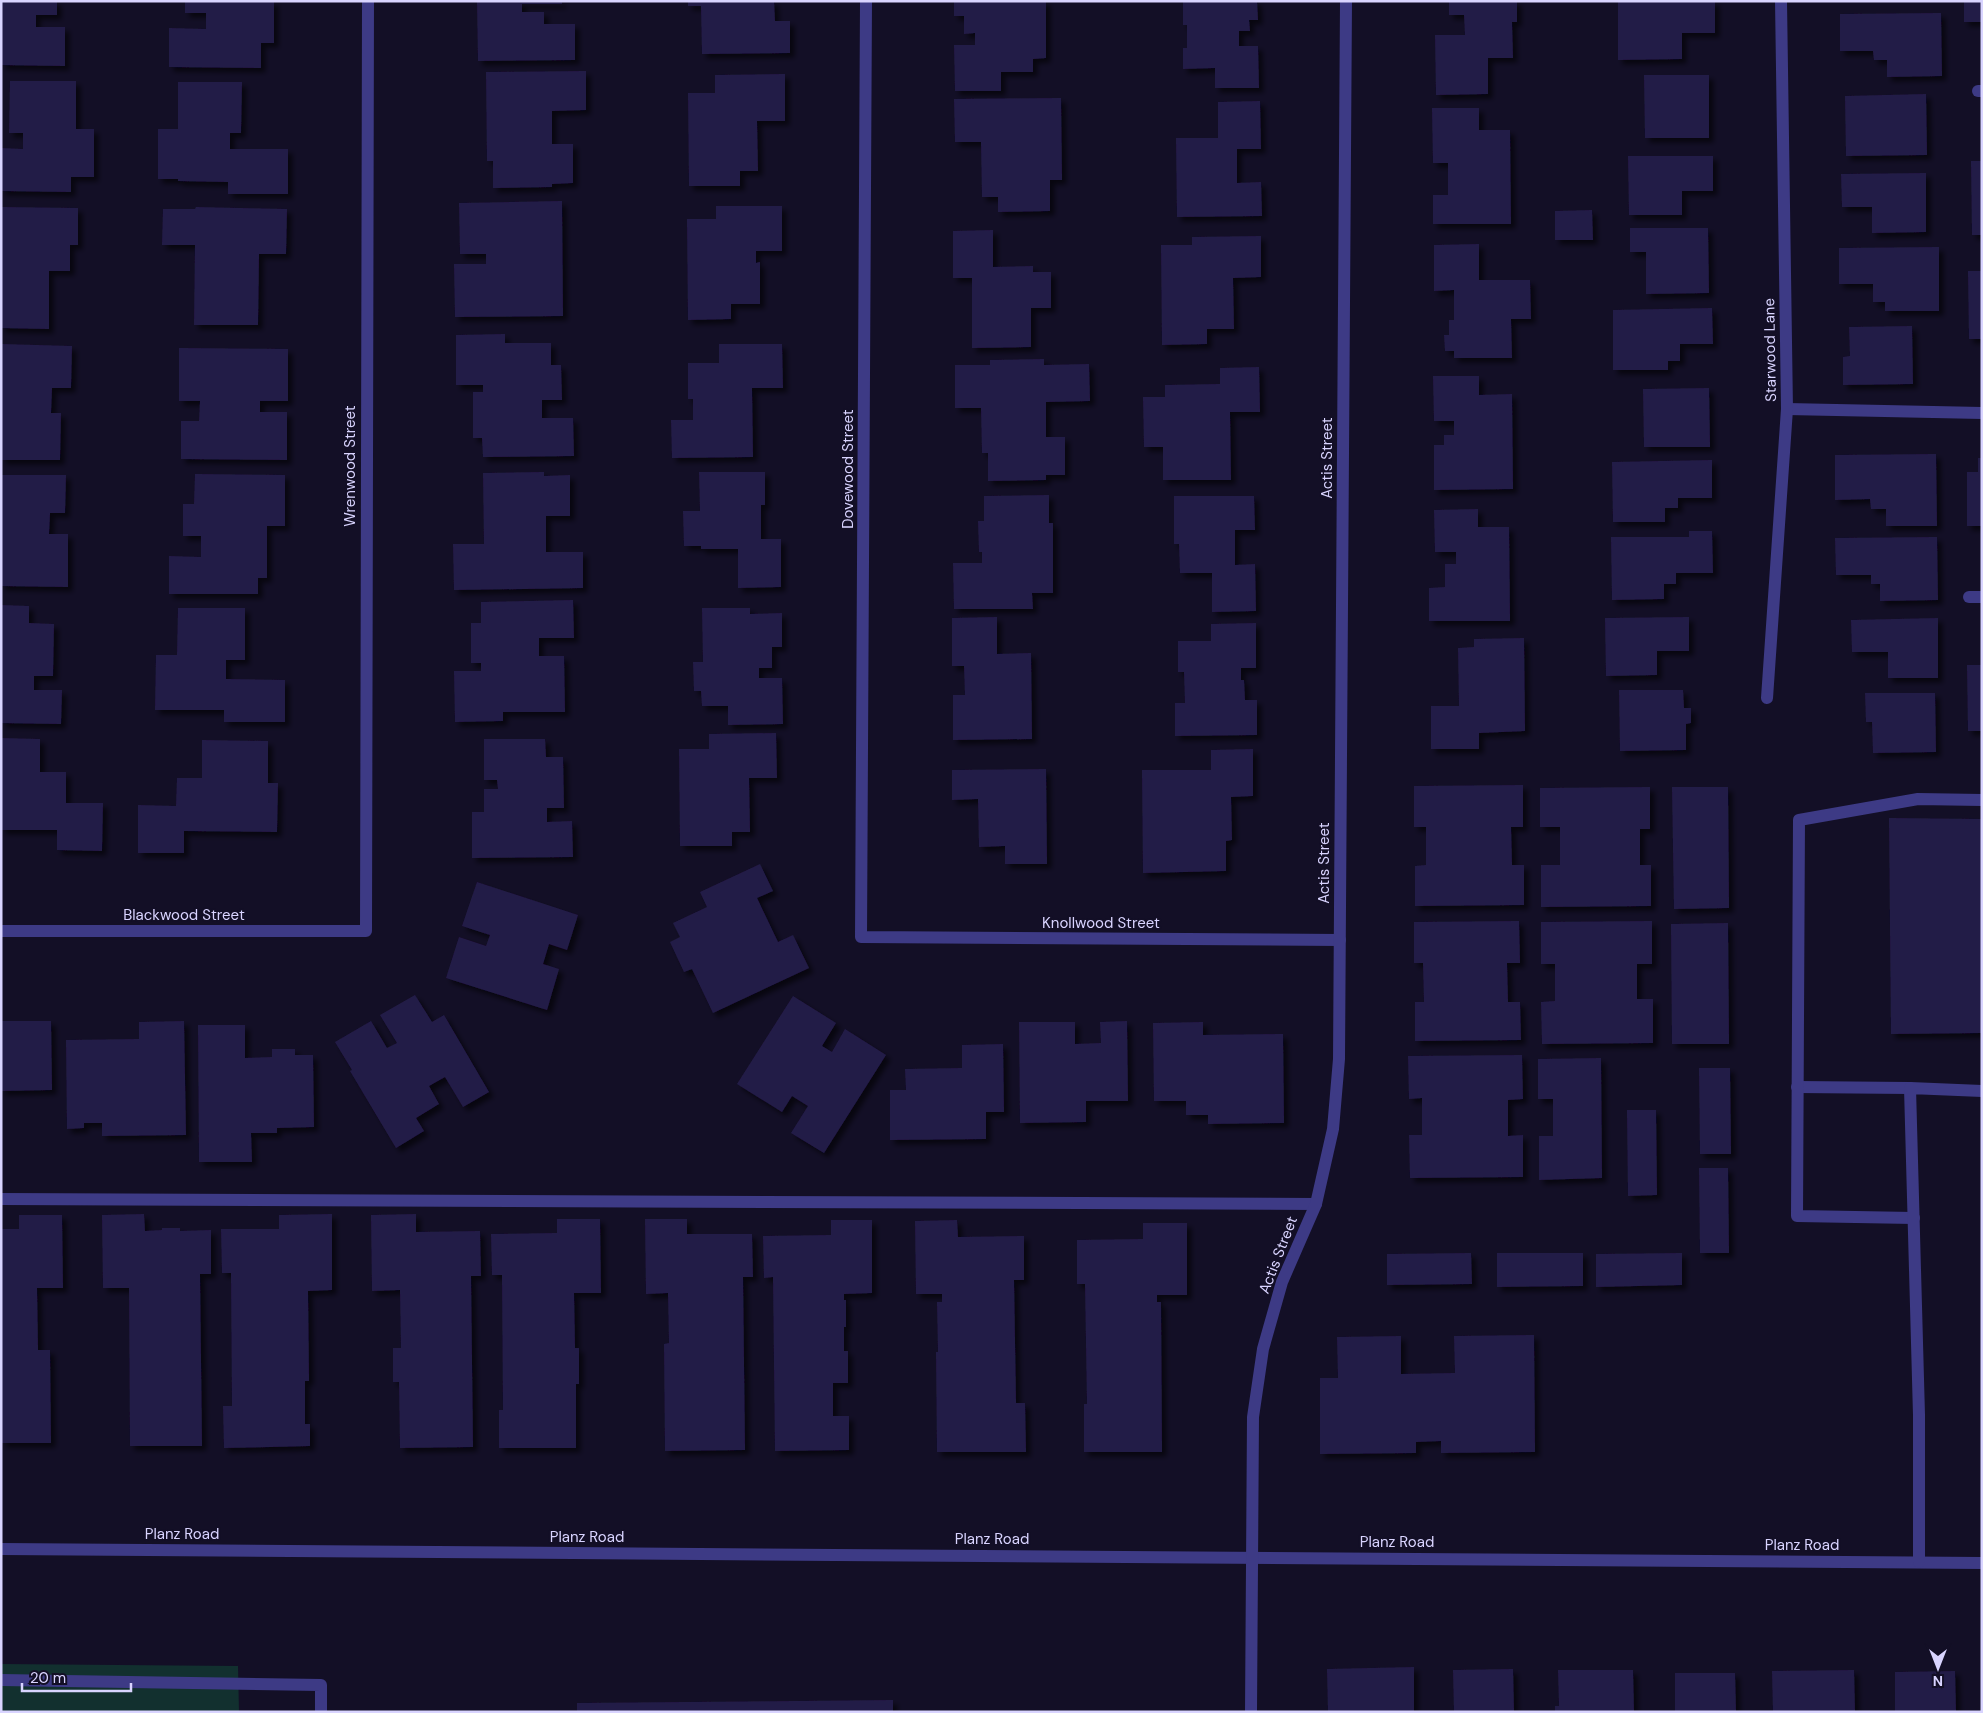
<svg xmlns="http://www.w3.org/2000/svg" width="1983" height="1713" viewBox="0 0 1983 1713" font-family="'DM Sans',sans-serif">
<defs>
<filter id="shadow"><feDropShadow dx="4.5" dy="4.5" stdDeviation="2.5" flood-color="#0009"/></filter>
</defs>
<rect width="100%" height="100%" fill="#130f26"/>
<!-- green -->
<polygon fill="#12302f" points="1,1664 238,1666 239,1712 1,1712"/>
<!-- building -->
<g fill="#241b47" filter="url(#shadow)">
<polygon points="1,1 57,1 57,15 36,15 36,27 65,27 65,66 1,65"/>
<polygon points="185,1 274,1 274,43 261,43 261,68 169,67 169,28 206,29 206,13 185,13"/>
<polygon points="477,1 562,1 562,4 522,4 522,12 544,12 544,24 575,24 575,60 478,61"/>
<polygon points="688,1 774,1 775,21 790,21 790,53 702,54 701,6 688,6"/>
<polygon points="954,1 1046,1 1046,58 1033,59 1033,72 1001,72 1001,91 955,91 954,45 975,45 975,33 964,34 964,16 954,16"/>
<polygon points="1183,1 1257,1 1258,20 1249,20 1250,31 1239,31 1239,46 1258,46 1259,88 1215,88 1215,68 1183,69 1183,48 1187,48 1187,25 1183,25"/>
<polygon points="1449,1 1517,1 1517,22 1512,22 1513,58 1488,58 1488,94 1436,95 1435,35 1465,35 1464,15 1449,15"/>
<polygon points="1618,1 1715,1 1715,33 1682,33 1682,59 1618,60"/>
<rect x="1964" y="1" width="18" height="21"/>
<polygon points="1941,13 1942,76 1887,77 1887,60 1874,60 1873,51 1840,51 1840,14"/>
<polygon points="586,71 586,110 552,111 552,144 573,144 573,183 552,184 552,187 493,188 493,161 487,161 486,72"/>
<polygon points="785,74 785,121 757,121 758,171 740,171 740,186 689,186 688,93 715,93 715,75"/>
<polygon points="1644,75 1709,75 1709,138 1645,138"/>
<polygon points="10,81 76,81 76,129 94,129 94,177 71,177 71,192 1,191 1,148 23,149 23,133 9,133"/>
<polygon points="178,82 242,82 241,133 230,133 230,149 288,149 288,194 228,194 228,182 178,181 178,179 158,179 158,129 178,129"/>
<polygon points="1926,94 1927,155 1846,156 1845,96"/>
<polygon points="1061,98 1062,180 1050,180 1050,211 998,212 998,197 982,197 981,142 955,142 954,99"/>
<polygon points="1260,101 1261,149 1237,149 1237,183 1261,182 1262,216 1177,217 1176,138 1218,138 1218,102"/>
<polygon points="1432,108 1479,108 1479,130 1510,130 1511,224 1433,224 1433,195 1448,195 1448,163 1433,163"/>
<polygon points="1628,156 1713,156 1713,191 1682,191 1682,215 1629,215"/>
<polygon points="1971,161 1982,161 1982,235 1972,235"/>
<polygon points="1926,173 1926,232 1872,233 1872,207 1842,207 1841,174"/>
<polygon points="562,201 563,316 455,317 454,264 486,264 486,254 460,254 459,203"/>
<polygon points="716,206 782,206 782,251 756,251 756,263 760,262 760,304 731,304 731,319 688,320 687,219 716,219"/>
<polygon points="1,207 78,208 78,245 70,245 70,271 49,271 49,329 1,328"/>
<polygon points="196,207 287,209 286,254 259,254 258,325 194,325 195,245 162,245 163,209 195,209"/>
<polygon points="1592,210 1593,240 1555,240 1555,211"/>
<polygon points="1630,228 1708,228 1709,293 1646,294 1646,252 1630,252"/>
<polygon points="993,230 993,267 1033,266 1033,272 1051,272 1051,308 1031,308 1031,347 972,348 972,278 953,278 953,231"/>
<polygon points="1261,236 1261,277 1233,278 1234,329 1207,329 1207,344 1162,345 1161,245 1192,245 1192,237"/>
<polygon points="1479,244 1479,280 1530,280 1531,319 1511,319 1512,358 1454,358 1454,351 1445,351 1444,335 1449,335 1449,320 1454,320 1454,290 1434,291 1434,245"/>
<polygon points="1939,247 1939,311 1885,311 1885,302 1873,302 1873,284 1839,284 1839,248"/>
<polygon points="1968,271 1982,271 1982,339 1969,339"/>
<polygon points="1712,308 1713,344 1680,344 1680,361 1668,361 1668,370 1613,370 1613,310"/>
<polygon points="1912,326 1913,384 1843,385 1843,357 1850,356 1849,327"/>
<polygon points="505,334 505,343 551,343 551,365 561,365 562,400 542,400 542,418 573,418 574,456 483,457 482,438 473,438 473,392 483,392 483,385 456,385 456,335"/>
<polygon points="1,344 72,346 71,388 52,388 51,413 61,413 60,460 1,460"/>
<polygon points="719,344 782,344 783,388 752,388 753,457 672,458 671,420 693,420 693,399 688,399 688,363 719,363"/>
<polygon points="179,348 288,349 288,401 260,401 260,412 287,412 287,460 181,459 181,421 199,421 200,401 179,401"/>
<polygon points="1044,359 1044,365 1089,364 1090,401 1046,402 1046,437 1065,437 1065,475 1046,475 1046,480 988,481 988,453 982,453 981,408 955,408 955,365 990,365 990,360"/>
<polygon points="1259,367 1260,412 1230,412 1231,480 1163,480 1163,447 1144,447 1143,397 1165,397 1165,385 1220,384 1220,368"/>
<polygon points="1433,376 1479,376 1479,395 1512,394 1513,489 1434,490 1434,445 1444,445 1444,435 1454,435 1454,421 1434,421"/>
<polygon points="1709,388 1710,447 1644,447 1643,389"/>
<polygon points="1936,454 1937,526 1886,526 1886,509 1871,509 1870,499 1835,500 1835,455"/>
<polygon points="1978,458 1982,458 1982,526 1967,526 1967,472 1978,472"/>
<polygon points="1712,460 1712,498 1678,498 1678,508 1665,508 1665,522 1613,522 1612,462"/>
<polygon points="544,472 544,476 570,475 570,516 546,516 546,552 583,552 583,588 454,590 453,544 484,544 483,473"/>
<polygon points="699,472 765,472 765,505 761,505 761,539 781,539 781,587 738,588 738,549 701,549 701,546 684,546 683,511 700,511"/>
<polygon points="195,474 285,475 285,526 267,526 267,578 258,578 258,594 169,594 169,556 201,557 201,536 183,536 183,504 194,504"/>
<polygon points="1,475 66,475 65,513 50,513 49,534 68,534 68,587 1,586"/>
<polygon points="1049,495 1049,523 1053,523 1053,593 1032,593 1033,609 954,609 953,563 982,563 982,552 979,552 978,521 984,521 984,496"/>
<polygon points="1174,496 1254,496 1255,530 1235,530 1235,565 1255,564 1256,611 1212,612 1212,573 1180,573 1179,544 1174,544"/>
<polygon points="1478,509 1478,527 1509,527 1510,621 1429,621 1429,588 1445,587 1445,564 1456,564 1456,552 1435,552 1434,510"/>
<polygon points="1689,531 1712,531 1713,573 1676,573 1676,584 1664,584 1664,599 1612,600 1611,537 1689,537"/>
<polygon points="1937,537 1938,600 1880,601 1880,584 1871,584 1871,575 1836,575 1835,538"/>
<polygon points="573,600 574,638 539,638 539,656 564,656 565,712 503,712 503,721 455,722 454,671 481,671 481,663 471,663 471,623 481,623 481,602"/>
<polygon points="1,605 29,606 29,623 54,624 53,676 34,676 34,690 62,690 61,724 1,723"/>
<polygon points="178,608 245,608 245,660 226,660 226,679 285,680 285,722 224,722 224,710 155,710 156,655 177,655"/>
<polygon points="702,608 750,608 750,614 782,613 782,647 772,647 772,668 759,668 759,678 782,678 783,724 728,725 728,706 702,706 701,691 694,691 693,662 703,662"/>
<polygon points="997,617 997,654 1031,653 1032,739 953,740 953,695 965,695 964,666 952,666 952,618"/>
<polygon points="1689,617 1689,651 1657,651 1657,675 1606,676 1605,618"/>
<polygon points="1938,618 1938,678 1888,678 1888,652 1852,652 1851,620"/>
<polygon points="1256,623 1256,668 1241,668 1241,680 1244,680 1245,700 1257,700 1257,735 1175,736 1175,703 1185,703 1184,672 1178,672 1178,641 1211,641 1211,624"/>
<polygon points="1524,638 1525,731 1479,733 1479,749 1431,749 1431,706 1459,706 1458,648 1474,647 1474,639"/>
<polygon points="1967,665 1982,665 1982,731 1968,731"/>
<polygon points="1619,690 1683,690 1684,708 1691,708 1691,723 1686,724 1686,750 1620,751"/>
<polygon points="1865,693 1935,693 1936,752 1873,753 1872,722 1866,722"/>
<polygon points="776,733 777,778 749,778 750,832 732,832 732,846 680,846 679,749 709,749 709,734"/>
<polygon points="1,738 40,739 40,772 66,772 66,803 103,803 102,851 57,850 57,830 1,830"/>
<polygon points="484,739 545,739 546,757 563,757 564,808 547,808 547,822 572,821 573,857 472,858 472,812 484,812 484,789 498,789 497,780 484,780"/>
<polygon points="202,740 268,741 268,783 278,783 277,832 184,831 184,853 138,853 138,805 176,806 177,778 202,778"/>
<polygon points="1253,749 1253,796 1231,797 1232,840 1226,841 1226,871 1143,873 1142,770 1211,770 1211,750"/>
<polygon points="1046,769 1047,864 1005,864 1005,846 979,847 978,799 952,800 952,770"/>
<polygon points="1523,785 1523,827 1511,827 1512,865 1524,865 1524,905 1415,906 1415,866 1426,865 1426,827 1414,827 1414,786"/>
<polygon points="1650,787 1650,829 1640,829 1640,865 1651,865 1651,906 1541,907 1541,865 1560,865 1560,827 1540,827 1540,788"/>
<polygon points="1672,787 1728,787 1729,908 1674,909"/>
<polygon points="1889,818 1982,819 1982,1033 1891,1034"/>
<polygon points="760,864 773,891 757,898 778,942 793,935 809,968 713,1013 692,969 684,972 670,942 680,937 673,923 707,907 700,892"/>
<polygon points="477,882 578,915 567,950 549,944 543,964 559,969 547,1010 446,978 459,937 486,946 490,935 462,926"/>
<polygon points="1519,921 1520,963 1507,963 1508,1002 1520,1002 1521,1040 1415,1041 1415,1002 1424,1002 1423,963 1414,963 1414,922"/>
<polygon points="1652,921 1652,964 1637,964 1637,999 1653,999 1653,1043 1542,1044 1541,1002 1555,1001 1555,964 1541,964 1541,922"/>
<polygon points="1728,923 1729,1044 1672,1044 1671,924"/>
<polygon points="415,995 432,1022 444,1015 489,1092 463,1107 445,1077 429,1086 439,1104 416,1118 424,1131 396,1148 350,1071 352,1070 335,1042 371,1021 387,1048 397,1043 380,1015"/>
<polygon points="793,996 836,1023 822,1046 832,1052 845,1029 886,1055 824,1153 791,1133 808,1106 792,1096 782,1112 737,1084"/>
<polygon points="1,1021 51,1021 52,1090 1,1091"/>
<polygon points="184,1021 186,1135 102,1136 102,1123 84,1123 84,1128 67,1129 66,1040 139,1039 139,1022"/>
<polygon points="1127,1021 1128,1101 1086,1101 1086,1122 1020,1123 1019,1022 1075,1022 1075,1044 1101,1043 1100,1022"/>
<polygon points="1203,1022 1203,1035 1283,1034 1284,1123 1208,1124 1208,1115 1186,1115 1186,1101 1154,1101 1153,1023"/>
<polygon points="198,1025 245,1025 245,1058 272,1057 272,1049 295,1049 295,1055 313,1055 314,1127 277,1128 277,1133 251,1133 252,1162 199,1162"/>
<polygon points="1003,1044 1004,1112 986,1112 986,1139 890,1140 890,1090 906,1090 905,1069 962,1068 962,1045"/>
<polygon points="1522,1055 1523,1099 1508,1100 1508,1136 1523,1135 1523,1177 1410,1178 1409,1135 1422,1135 1422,1098 1409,1099 1408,1056"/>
<polygon points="1601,1058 1602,1178 1539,1180 1539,1136 1553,1136 1553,1099 1538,1099 1538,1059"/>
<polygon points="1699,1068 1730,1068 1731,1154 1700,1154"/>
<polygon points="1627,1110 1656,1110 1657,1195 1628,1196"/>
<polygon points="1699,1168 1728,1168 1729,1253 1700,1253"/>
<polygon points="144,1214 145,1231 162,1230 162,1228 180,1228 180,1231 211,1230 211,1274 200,1274 202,1446 130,1446 129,1288 103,1288 102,1215"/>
<polygon points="332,1214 332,1290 308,1291 309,1381 305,1381 305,1424 310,1424 310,1446 224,1448 223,1406 232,1406 231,1273 222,1273 221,1229 279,1229 279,1215"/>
<polygon points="416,1214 416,1232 480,1231 481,1276 471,1276 473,1447 400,1448 399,1382 393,1382 393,1348 401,1348 400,1290 372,1291 371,1215"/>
<polygon points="19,1215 62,1215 63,1288 37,1288 38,1350 50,1350 51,1443 1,1443 1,1229 19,1229"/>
<polygon points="557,1219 600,1219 601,1293 574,1293 575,1348 579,1348 579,1384 576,1384 576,1448 499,1448 499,1410 503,1410 502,1275 492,1275 491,1234 557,1233"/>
<polygon points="645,1219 687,1219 687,1234 752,1234 753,1277 743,1277 745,1450 665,1451 664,1344 669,1343 668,1293 646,1294"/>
<polygon points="831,1220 872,1220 872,1293 844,1294 844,1300 846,1300 846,1327 844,1327 844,1351 848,1351 848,1383 833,1383 833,1416 849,1416 849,1450 775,1451 773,1277 764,1278 763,1236 831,1235"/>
<polygon points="957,1220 958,1237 1024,1236 1024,1280 1014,1280 1016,1403 1025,1403 1026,1452 937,1452 936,1352 938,1352 937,1302 942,1302 942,1294 916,1294 915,1221"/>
<polygon points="1143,1223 1187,1223 1187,1295 1157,1295 1157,1302 1161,1302 1162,1452 1084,1452 1084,1404 1087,1404 1085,1284 1077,1284 1077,1240 1143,1239"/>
<polygon points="1471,1253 1472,1284 1387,1285 1387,1254"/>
<polygon points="1497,1253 1583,1253 1583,1286 1497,1287"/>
<polygon points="1682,1253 1682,1285 1596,1287 1596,1254"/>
<polygon points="1534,1335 1535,1452 1441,1453 1441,1441 1416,1442 1416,1453 1320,1454 1320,1378 1338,1378 1337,1337 1401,1336 1401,1374 1455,1373 1454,1336"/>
<polygon points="1414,1667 1414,1712 1328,1712 1327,1669"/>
<polygon points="1513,1669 1514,1712 1454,1712 1453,1670"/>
<polygon points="1558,1670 1633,1670 1634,1712 1555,1712 1555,1706 1559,1706"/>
<polygon points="1854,1670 1855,1712 1773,1712 1772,1671"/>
<polygon points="1955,1671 1956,1712 1895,1712 1895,1672"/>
<polygon points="1675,1673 1735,1673 1736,1712 1675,1712"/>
<polygon points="893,1700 893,1712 577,1712 577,1703"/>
</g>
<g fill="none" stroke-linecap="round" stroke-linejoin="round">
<!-- minor -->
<g stroke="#3d3a85" stroke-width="12">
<polyline points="866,1 861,937 1340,940"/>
<polyline points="1978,91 1982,91"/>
<polyline points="1787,409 1982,413"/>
<polyline points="1969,597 1982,597"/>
<polyline points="1767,698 1787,409 1781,1"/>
<polyline points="1,931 366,931 368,1"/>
<polyline points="1797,1087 1910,1088"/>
<polyline points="1,1199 1316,1204"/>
<polyline points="1914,1218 1797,1216 1799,820 1918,799 1982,800"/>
<polyline points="1,1549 1982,1563"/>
<polyline points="1919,1562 1919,1415 1910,1088 1982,1091"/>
<polyline points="1,1680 321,1685 321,1712"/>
<polyline points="1251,1712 1253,1417 1263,1349 1282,1282 1316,1204 1333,1129 1339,1059 1346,1"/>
</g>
</g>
<g text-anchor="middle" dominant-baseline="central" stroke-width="4" stroke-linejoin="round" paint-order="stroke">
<!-- street labels -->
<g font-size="15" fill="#d9d4ff" stroke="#130f26">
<text transform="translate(1770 350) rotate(-91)">Starwood Lane</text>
<text transform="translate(1327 458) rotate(-90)">Actis Street</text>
<text transform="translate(350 466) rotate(-90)">Wrenwood Street</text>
<text transform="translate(848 469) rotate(-90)">Dovewood Street</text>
<text transform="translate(1324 863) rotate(-90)">Actis Street</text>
<text x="184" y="915">Blackwood Street</text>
<text x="1101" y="923">Knollwood Street</text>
<text transform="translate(1278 1255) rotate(-69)">Actis Street</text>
<text x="182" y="1534">Planz Road</text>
<text x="587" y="1537">Planz Road</text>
<text x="992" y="1539">Planz Road</text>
<text x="1397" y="1542">Planz Road</text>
<text x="1802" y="1545">Planz Road</text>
</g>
</g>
<!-- border -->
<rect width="1983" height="1713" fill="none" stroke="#d9d4ff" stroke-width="5"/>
<!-- north arrow -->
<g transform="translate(1938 1668) rotate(180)" stroke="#130f26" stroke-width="4" paint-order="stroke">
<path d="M0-4L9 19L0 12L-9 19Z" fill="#d9d4ff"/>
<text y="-8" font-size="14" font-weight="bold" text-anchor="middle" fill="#d9d4ff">N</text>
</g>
<!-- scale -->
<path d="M22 1683v8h109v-8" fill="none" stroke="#d9d4ff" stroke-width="2.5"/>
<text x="30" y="1683" font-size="15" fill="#d9d4ff" stroke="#130f26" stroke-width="4" paint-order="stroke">20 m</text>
</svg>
